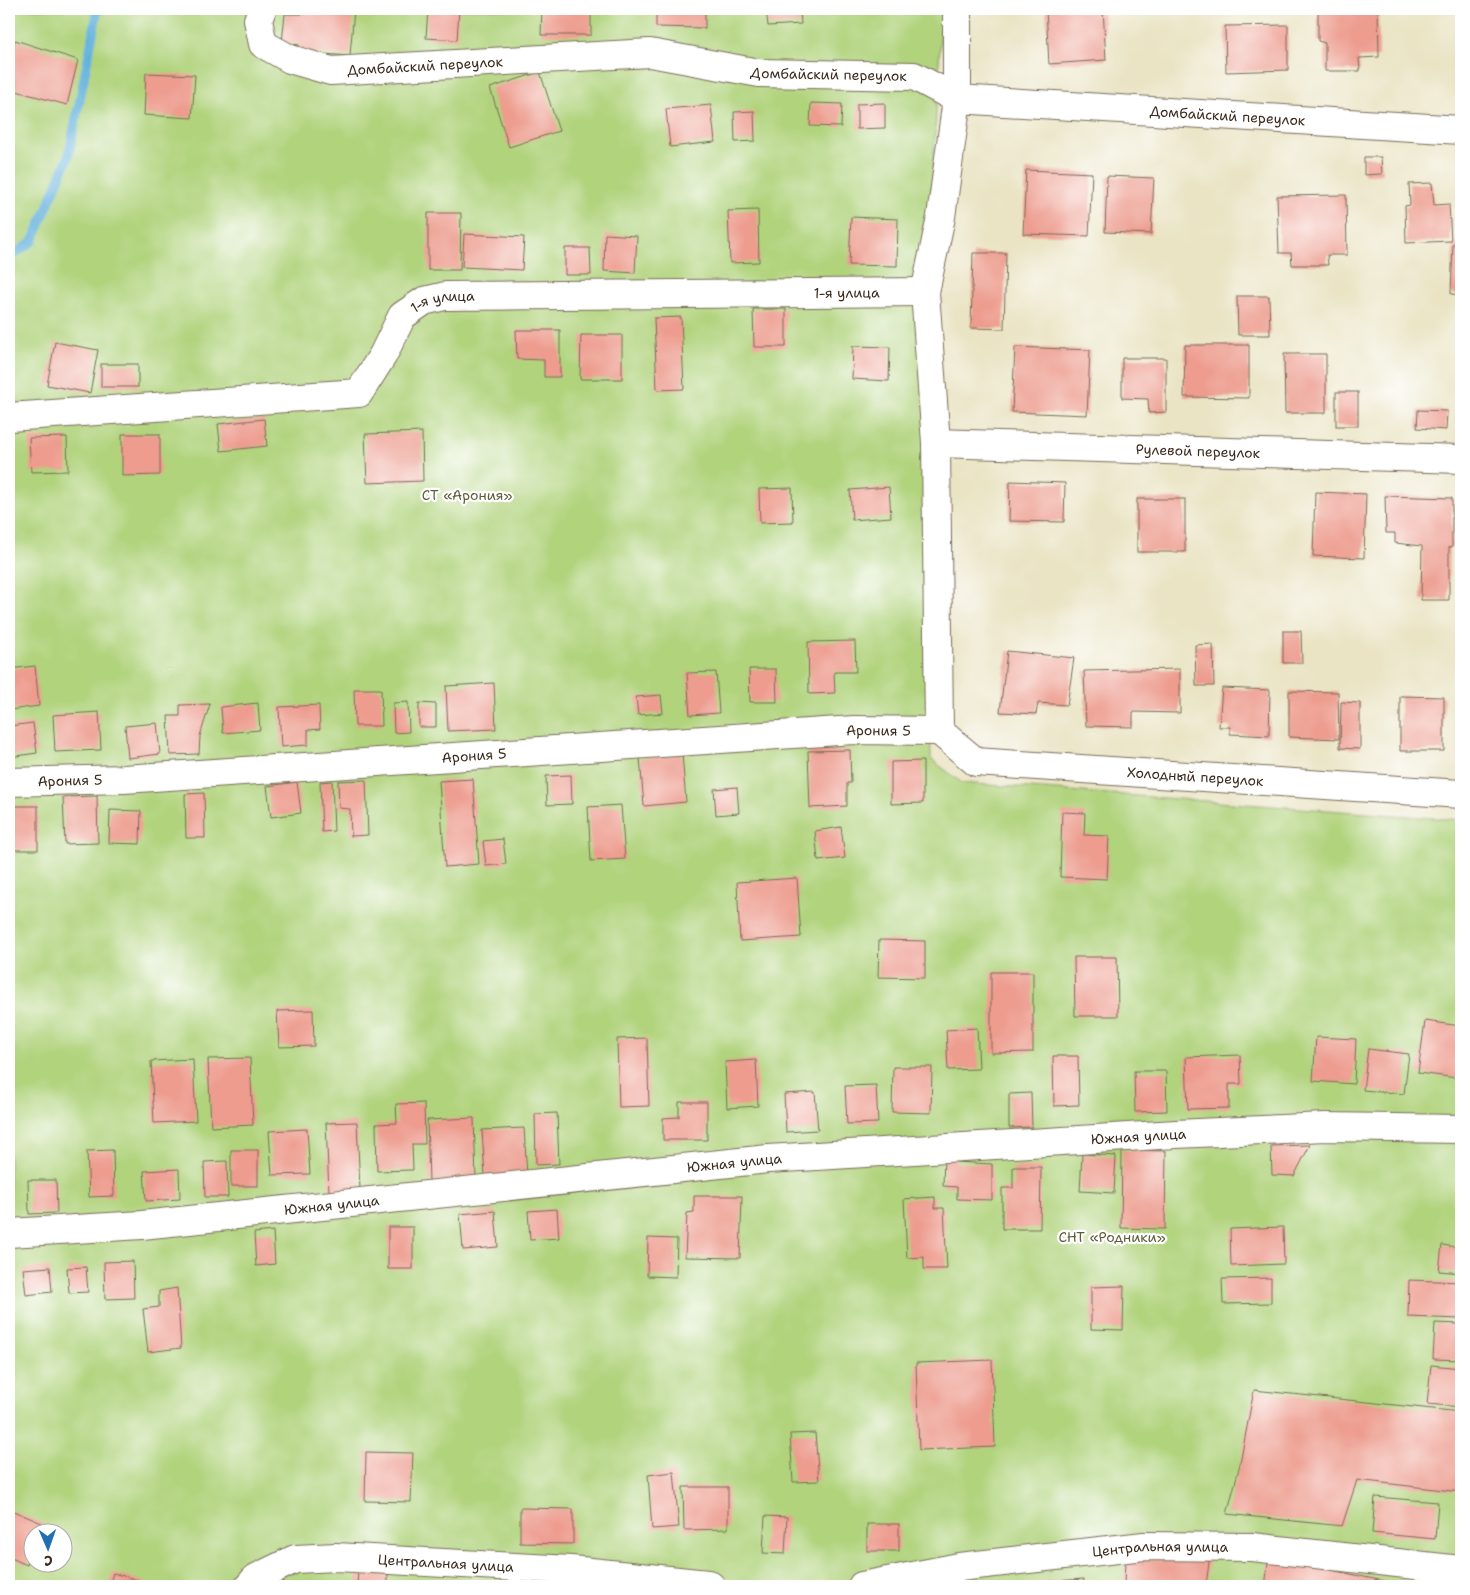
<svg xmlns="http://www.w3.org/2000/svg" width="1470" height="1595" viewBox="0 0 1470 1595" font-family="'Shantell Sans',sans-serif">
<rect width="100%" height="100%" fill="#fff"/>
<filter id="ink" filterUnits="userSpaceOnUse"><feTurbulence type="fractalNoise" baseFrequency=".02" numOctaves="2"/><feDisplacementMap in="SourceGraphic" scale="10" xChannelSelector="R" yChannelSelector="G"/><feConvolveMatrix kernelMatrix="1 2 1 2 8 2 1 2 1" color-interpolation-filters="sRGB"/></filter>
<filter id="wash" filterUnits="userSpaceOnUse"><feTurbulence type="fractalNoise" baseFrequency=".0096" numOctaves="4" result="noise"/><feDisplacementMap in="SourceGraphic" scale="20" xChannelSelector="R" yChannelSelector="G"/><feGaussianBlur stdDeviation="1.12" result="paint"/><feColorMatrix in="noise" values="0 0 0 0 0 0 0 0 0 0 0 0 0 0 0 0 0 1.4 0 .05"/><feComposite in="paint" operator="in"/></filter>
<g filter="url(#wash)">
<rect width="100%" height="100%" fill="#eae4c4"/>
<!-- green -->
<path fill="#b0d37b" stroke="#767e4c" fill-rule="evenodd" d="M9,9H942L929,238L925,437L931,759L962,783L1461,820V1586H9ZM32,1532H62V1562H32Z"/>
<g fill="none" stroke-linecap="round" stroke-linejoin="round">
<!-- stream -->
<polyline stroke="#62b1dc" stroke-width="9" points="9,258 33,241 68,158 98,9"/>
</g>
<g id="blocks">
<!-- building -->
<g fill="#ed9c8e">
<polygon points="322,9 354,9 350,56 298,52 299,45 282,42 285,14 302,14 302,10 321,12"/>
<polygon points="428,9 459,9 457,40 426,38"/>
<polygon points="542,9 591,9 591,35 541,35"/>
<polygon points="656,9 705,9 705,28 656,27"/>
<polygon points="766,9 800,9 801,24 768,26"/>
<polygon points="1046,9 1103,9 1106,60 1049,64"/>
<polygon points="1318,9 1378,9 1379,57 1359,58 1360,71 1325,71 1325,43 1318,41"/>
<polygon points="1288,25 1288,70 1226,72 1225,26"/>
<polygon points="15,40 78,60 67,105 9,89 9,63"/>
<polygon points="540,72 559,131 509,147 490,88"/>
<polygon points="146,73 195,75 192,118 144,115"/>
<polygon points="811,103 842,104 841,127 810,126"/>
<polygon points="885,103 885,128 857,129 857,104"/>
<polygon points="711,105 715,142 670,147 666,109"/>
<polygon points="754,111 755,141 735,142 734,112"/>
<polygon points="1364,157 1381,157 1382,174 1364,175"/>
<polygon points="1026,170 1092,173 1089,236 1023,234"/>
<polygon points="1107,176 1154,178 1151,234 1105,232"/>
<polygon points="1432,183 1434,205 1449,204 1451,241 1406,243 1405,206 1410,205 1409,184"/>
<polygon points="1346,195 1347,255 1327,255 1328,265 1292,265 1291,253 1279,253 1277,196"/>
<polygon points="758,210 759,262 730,263 728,211"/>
<polygon points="428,213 461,213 460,270 428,270"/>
<polygon points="851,217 898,219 897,266 849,265"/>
<polygon points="464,234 524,237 522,270 462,267"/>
<polygon points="605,234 637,236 635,273 604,271"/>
<polygon points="1453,244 1461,244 1461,295 1451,294"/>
<polygon points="565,248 590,248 591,275 565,275"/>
<polygon points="973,253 1006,253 1004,329 971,328"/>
<polygon points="1237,296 1269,296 1270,335 1238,335"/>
<polygon points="753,309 786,309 786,347 754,347"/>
<polygon points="681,317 684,389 657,390 654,318"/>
<polygon points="516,330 560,330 560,377 544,377 544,360 517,359"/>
<polygon points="581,335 622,335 622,379 580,379"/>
<polygon points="55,342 98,350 90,393 47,385"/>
<polygon points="1185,345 1249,345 1249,398 1184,397"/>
<polygon points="853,346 890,347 889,381 852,379"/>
<polygon points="1015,347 1090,350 1087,415 1012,412"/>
<polygon points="1284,354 1326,354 1326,413 1285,413"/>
<polygon points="1122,358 1166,358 1166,412 1149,413 1148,399 1122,398"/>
<rect x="101" y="364" width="37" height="23"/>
<rect x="1336" y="392" width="22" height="34"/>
<polygon points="1418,410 1447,411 1446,430 1417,428"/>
<polygon points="264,419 267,446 221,451 218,424"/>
<polygon points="422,432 423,481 367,483 365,434"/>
<polygon points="122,434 160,434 160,475 122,476"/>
<polygon points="67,437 68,471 31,472 29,438"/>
<polygon points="1010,481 1065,483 1064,522 1009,521"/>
<polygon points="889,487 891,517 852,520 850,490"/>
<polygon points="792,488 793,522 760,523 759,489"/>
<polygon points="1315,492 1366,494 1364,558 1313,556"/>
<polygon points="1385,496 1452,498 1452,547 1449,547 1449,600 1421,600 1422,546 1395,543 1395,533 1386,533"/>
<rect x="1137" y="499" width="48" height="53"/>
<polygon points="1283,631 1301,631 1302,663 1283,663"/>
<polygon points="855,641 856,672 834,672 835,693 809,694 808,642"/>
<polygon points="1213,644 1214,686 1196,686 1195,645"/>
<polygon points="1007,651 1074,658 1067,705 1038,703 1036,714 1000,712"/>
<polygon points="35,666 39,706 9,710 9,669"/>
<polygon points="749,669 776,669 777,702 750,702"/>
<polygon points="1180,669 1180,713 1133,712 1133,727 1086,726 1084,671"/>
<polygon points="716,672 719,713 690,715 687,673"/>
<polygon points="494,683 496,729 448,731 446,686"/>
<polygon points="1222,688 1270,690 1269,736 1230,734 1230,727 1219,727"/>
<polygon points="354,689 381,689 382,726 355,726"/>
<polygon points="1289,691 1338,692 1339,739 1289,737"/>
<polygon points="661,695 663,713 638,715 636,697"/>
<polygon points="1400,696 1444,697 1444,751 1400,751"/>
<polygon points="408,702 409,732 394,733 393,703"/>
<polygon points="1341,702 1360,703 1360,749 1340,748"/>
<polygon points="258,703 260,730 223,733 221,707"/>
<polygon points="419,703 436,704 436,727 419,727"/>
<polygon points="210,704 200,736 199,754 170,755 168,716 180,716 180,705"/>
<polygon points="319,705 320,729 308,730 308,745 281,747 279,707"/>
<polygon points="99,712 101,750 55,752 53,715"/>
<polygon points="33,723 37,753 9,757 9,726"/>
<polygon points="157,723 160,754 128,758 125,726"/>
<polygon points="850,750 851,783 847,783 847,806 810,808 808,751"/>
<polygon points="682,754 686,802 644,806 640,758"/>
<polygon points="923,761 923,803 891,804 891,762"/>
<polygon points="571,775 572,804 547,805 546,776"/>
<polygon points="473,779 479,864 445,867 439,781"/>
<polygon points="366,780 368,835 351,836 350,809 339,808 338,781"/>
<polygon points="332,781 334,831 322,832 320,782"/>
<polygon points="297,782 301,813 271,817 267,786"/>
<polygon points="737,787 739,813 716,815 714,789"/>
<polygon points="204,793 205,838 186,838 185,794"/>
<polygon points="97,796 98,843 65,844 63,797"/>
<polygon points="621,805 625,859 591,861 588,807"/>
<rect x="10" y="806" width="28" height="44"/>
<polygon points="110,810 141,811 140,844 109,843"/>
<polygon points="1062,812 1085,813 1084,835 1109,836 1107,879 1060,877"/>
<polygon points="841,827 845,858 818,861 815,831"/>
<polygon points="503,839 506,864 486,866 483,841"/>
<polygon points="797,878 801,937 740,941 737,882"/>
<polygon points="879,940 925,941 925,978 878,977"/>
<polygon points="1074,957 1117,957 1118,1016 1075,1016"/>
<polygon points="991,972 1033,972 1033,1052 991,1053"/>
<polygon points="313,1010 314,1046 279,1047 277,1011"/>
<polygon points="1425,1021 1461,1026 1461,1046 1457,1078 1418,1073"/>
<polygon points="977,1028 979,1069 948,1070 946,1030"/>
<polygon points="1316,1037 1356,1039 1354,1084 1313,1081"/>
<polygon points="647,1038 649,1106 619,1107 617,1039"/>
<polygon points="1368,1049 1409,1054 1404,1094 1363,1090"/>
<polygon points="1240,1055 1241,1084 1229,1084 1229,1108 1188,1109 1186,1057"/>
<polygon points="1053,1056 1078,1056 1079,1105 1054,1106"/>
<polygon points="250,1058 253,1125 211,1127 208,1059"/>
<polygon points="193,1059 196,1121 154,1123 151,1061"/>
<polygon points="756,1060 758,1106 727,1108 725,1062"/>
<polygon points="893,1067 932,1067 931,1113 892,1112"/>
<polygon points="1134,1071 1166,1071 1167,1111 1135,1112"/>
<polygon points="876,1085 878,1123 847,1124 845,1086"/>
<polygon points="815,1092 818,1130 786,1132 784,1094"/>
<polygon points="1031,1093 1032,1127 1009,1128 1009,1094"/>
<polygon points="679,1102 707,1102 707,1140 663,1140 663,1118 679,1117"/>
<polygon points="424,1103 425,1144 412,1144 413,1170 377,1171 376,1124 397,1123 396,1104"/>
<polygon points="557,1113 559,1164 536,1165 535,1114"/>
<polygon points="474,1118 476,1180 429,1182 427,1120"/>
<polygon points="357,1122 360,1190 329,1192 326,1123"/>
<polygon points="524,1128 527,1175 485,1177 482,1130"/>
<polygon points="307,1129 310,1174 272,1175 269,1131"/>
<polygon points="1310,1145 1294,1176 1272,1175 1271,1146"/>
<polygon points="113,1150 114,1196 89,1197 87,1151"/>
<rect x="231" y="1150" width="27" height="36"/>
<polygon points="1122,1150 1166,1151 1165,1229 1121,1228"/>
<polygon points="1082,1154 1116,1156 1114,1193 1080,1191"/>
<polygon points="944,1157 956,1157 956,1162 992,1164 992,1200 957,1199 957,1187 943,1186"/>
<polygon points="227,1161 228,1197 205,1197 204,1162"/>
<polygon points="1013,1167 1041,1167 1040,1229 1002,1229 1002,1188 1013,1188"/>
<polygon points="179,1169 180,1199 146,1201 144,1171"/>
<polygon points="28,1180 56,1180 57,1213 29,1214"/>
<polygon points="694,1196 742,1196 740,1258 685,1257 687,1213 694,1212"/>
<polygon points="935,1197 935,1208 944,1208 947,1269 924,1269 924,1257 907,1258 904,1199"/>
<polygon points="557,1209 559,1238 530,1240 528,1211"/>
<polygon points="495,1211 498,1247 463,1250 460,1214"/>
<rect x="388" y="1227" width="25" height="42"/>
<polygon points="1283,1227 1284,1264 1231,1266 1230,1229"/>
<polygon points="1459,1230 1461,1230 1461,1273 1439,1271 1442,1245 1457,1247"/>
<polygon points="273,1231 275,1264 256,1266 254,1233"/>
<polygon points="648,1238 677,1239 676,1277 647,1276"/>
<polygon points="133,1261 134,1298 105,1299 104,1262"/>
<polygon points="50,1267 52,1292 26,1295 23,1269"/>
<polygon points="86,1267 88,1292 69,1293 67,1268"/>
<polygon points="1271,1278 1271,1303 1223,1304 1222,1279"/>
<polygon points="1409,1280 1461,1282 1461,1319 1408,1317"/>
<polygon points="1124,1286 1123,1330 1091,1329 1091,1287"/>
<polygon points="177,1288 181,1348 148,1352 143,1309 159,1307 159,1291"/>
<polygon points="1435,1323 1461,1324 1461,1360 1433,1359"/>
<polygon points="992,1360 995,1447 919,1450 916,1363"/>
<polygon points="1431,1365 1461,1368 1461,1407 1427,1404"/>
<polygon points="1254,1390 1461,1412 1461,1492 1357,1480 1342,1526 1227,1514 1240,1464"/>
<polygon points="815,1433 819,1481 793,1482 790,1434"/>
<polygon points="366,1452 413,1453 411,1502 365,1501"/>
<polygon points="674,1472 679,1527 652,1529 648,1475"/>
<polygon points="683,1487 728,1487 728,1529 684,1530"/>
<polygon points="1375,1497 1438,1502 1435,1539 1372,1533"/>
<polygon points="520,1508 573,1509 573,1544 520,1543"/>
<polygon points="11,1510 44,1524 40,1532 32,1532 32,1550 27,1565 9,1557 9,1516"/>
<polygon points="765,1516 787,1517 785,1554 763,1553"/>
<rect x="867" y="1524" width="32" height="27"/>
<polygon points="1210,1554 1206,1586 1124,1586 1125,1560"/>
<polygon points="1269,1557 1398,1584 1397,1586 1265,1586"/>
<polygon points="358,1571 388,1574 388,1586 357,1586"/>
<polygon points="113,1573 148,1583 147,1586 109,1586"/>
<polygon points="1084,1579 1084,1586 997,1586 997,1585"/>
</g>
</g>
</g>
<g filter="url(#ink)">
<use href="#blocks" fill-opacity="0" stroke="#786b58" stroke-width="1"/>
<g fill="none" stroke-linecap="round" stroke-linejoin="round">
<!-- minor casing -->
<g stroke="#786b58" stroke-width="30">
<g id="minor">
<path id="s1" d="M262,9L258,20L263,44L290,59L331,71L650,53L759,73L914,76L957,99L1461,130"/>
<path id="s2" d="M9,417L359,393L383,355L402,316L424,301L445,296L925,292"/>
<path id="s3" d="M936,443L1461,459"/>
<polyline points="939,731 936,443 925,292 941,217 957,99 957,9"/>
<path id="s4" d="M939,731L976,762L1461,794"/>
<path id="s5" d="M9,782L124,779L854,730L939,731"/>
<path id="s6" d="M9,1233L142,1225L768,1159L1176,1134L1325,1127L1461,1129"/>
<path id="s7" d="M249,1586L256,1578L295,1559L336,1557L571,1570L708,1584L711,1586"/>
<path id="s8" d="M862,1586L959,1567L1144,1546L1252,1547L1461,1570"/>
</g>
</g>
<!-- minor -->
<use href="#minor" stroke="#fff" stroke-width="28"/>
</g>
</g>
<g text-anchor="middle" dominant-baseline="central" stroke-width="4.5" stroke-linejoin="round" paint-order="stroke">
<!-- street labels -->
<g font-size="14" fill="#3b2a1e" stroke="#fff">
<text stroke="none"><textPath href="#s1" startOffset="204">Домбайский переулок</textPath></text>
<text stroke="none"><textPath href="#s1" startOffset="610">Домбайский переулок</textPath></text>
<text stroke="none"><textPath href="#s1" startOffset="1015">Домбайский переулок</textPath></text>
<text stroke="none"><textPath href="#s2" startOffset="889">1-я улица</textPath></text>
<text stroke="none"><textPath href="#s2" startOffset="484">1-я улица</textPath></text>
<text stroke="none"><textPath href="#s3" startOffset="262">Рулевой переулок</textPath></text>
<text stroke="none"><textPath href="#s5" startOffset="871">Арония 5</textPath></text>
<text stroke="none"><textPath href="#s5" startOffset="466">Арония 5</textPath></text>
<text stroke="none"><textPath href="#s4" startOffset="268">Холодный переулок</textPath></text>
<text stroke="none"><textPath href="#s5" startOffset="61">Арония 5</textPath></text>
<text stroke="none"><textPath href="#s6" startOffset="1134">Южная улица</textPath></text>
<text stroke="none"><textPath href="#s6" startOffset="729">Южная улица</textPath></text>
<text stroke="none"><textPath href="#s6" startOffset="324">Южная улица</textPath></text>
<text stroke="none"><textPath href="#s8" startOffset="301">Центральная улица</textPath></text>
<text stroke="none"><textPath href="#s7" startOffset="205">Центральная улица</textPath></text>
</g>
<!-- park labels -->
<g font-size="14" fill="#5e5d3a" stroke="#fff">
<text x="467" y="495">СТ «Арония»</text>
<text x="1112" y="1237">СНТ «Родники»</text>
</g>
</g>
<!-- margin -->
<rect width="1470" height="1595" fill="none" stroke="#fff" stroke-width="30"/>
<!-- north arrow -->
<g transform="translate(48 1548) rotate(178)"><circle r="24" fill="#ffffff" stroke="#b1aaa5"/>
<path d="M0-4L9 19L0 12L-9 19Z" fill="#1f6fb2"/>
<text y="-8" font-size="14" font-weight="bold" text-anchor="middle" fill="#3b2a1e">С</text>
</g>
</svg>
